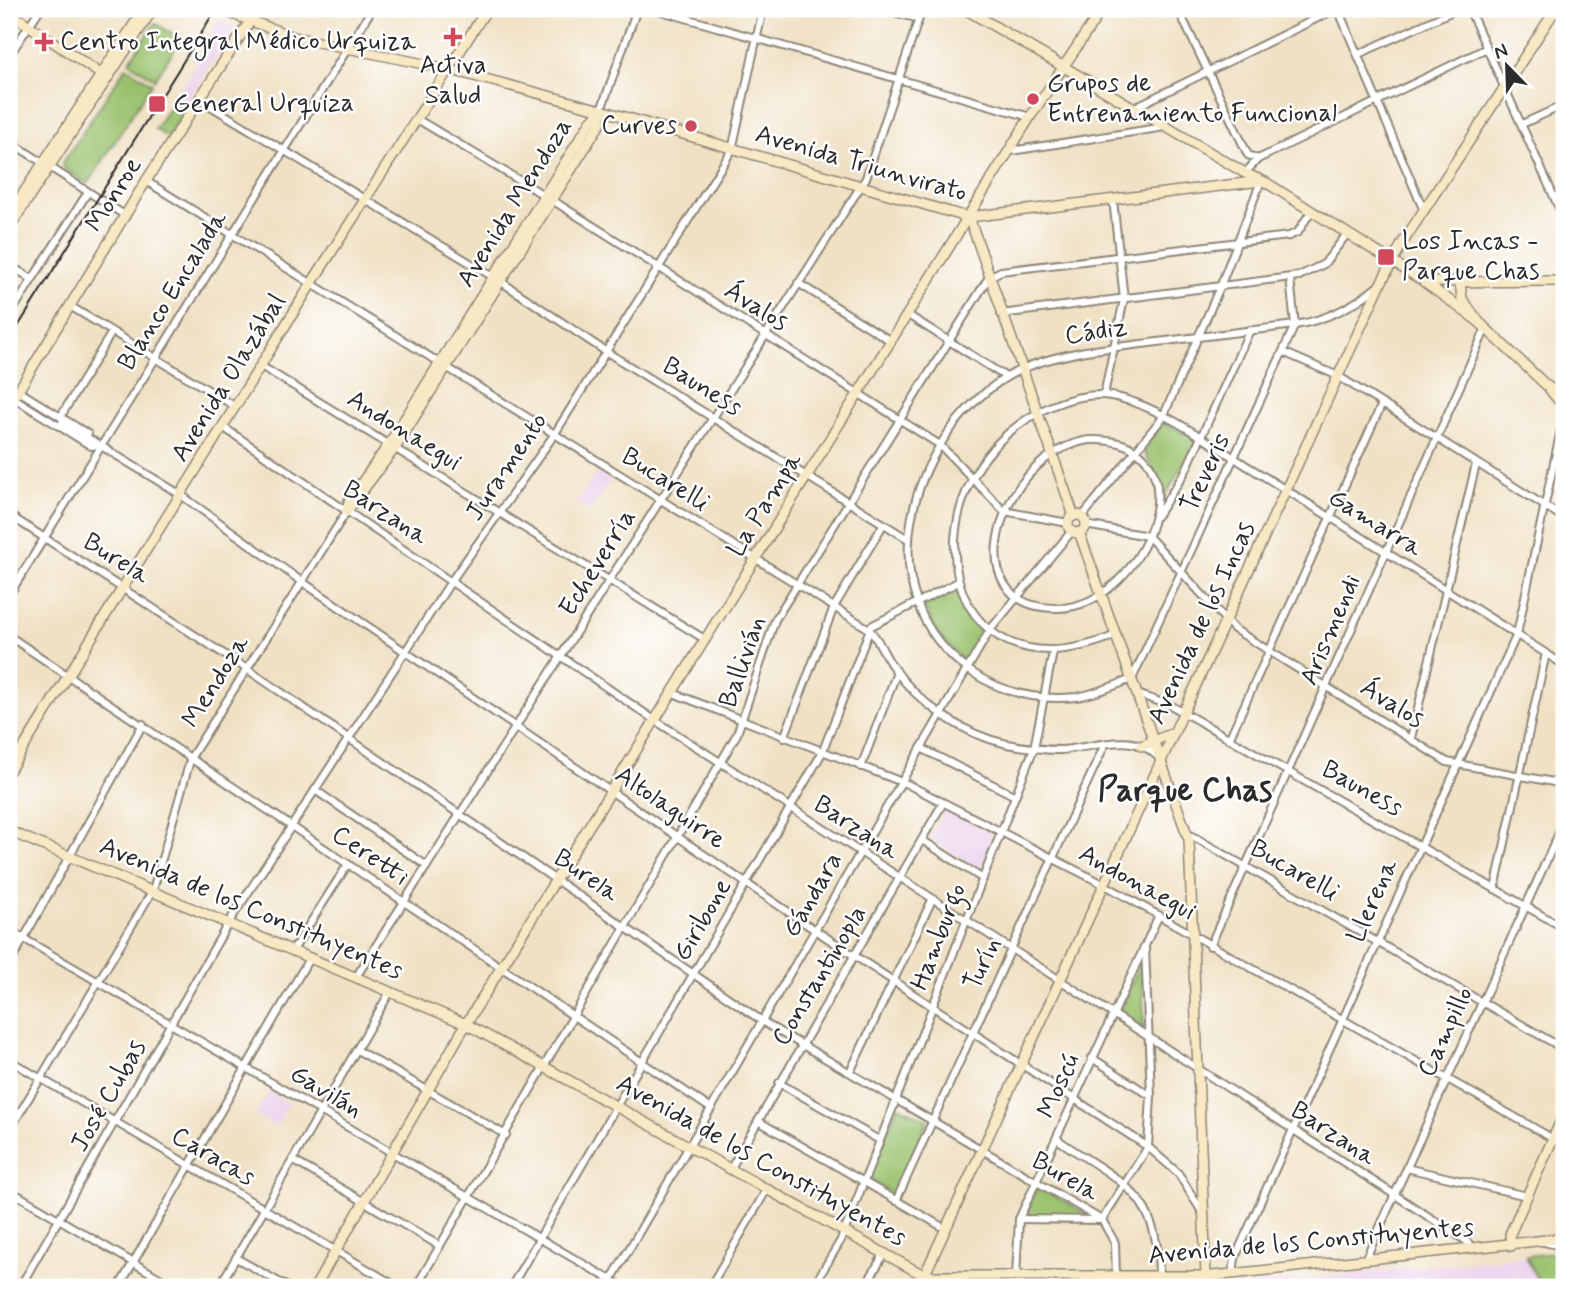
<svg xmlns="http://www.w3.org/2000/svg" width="1573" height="1296" viewBox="0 0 1573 1296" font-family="Mynerve,sans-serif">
<rect width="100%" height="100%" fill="#fff"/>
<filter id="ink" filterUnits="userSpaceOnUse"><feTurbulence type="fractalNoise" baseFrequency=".0143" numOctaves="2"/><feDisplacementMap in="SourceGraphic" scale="14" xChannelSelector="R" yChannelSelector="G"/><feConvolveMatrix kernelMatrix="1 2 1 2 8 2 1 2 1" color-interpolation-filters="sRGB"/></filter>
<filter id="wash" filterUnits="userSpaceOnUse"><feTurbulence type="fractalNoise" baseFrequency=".00686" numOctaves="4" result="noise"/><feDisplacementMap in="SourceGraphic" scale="28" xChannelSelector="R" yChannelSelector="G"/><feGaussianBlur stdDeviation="1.57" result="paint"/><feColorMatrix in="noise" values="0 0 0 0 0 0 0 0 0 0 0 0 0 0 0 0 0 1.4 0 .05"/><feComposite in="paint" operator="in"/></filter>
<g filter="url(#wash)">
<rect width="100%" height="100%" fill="#f0e1c4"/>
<!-- built -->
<g fill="#ebd1ec">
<polygon points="218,19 231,25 233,29 184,107 175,102"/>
<polygon points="598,470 611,479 590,511 577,503"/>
<polygon points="949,811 991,833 993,840 980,868 977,869 929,838 943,813"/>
<polygon points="269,1092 289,1103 276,1127 255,1115"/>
<polygon points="1526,1256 1541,1287 1229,1287 1364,1273"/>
</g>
<!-- green -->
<g fill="#99c16c" stroke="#62764c" stroke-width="2">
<polygon points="155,23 181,39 155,79 129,62"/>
<polygon points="126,67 152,83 88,184 63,168 62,164"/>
<polygon points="173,101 186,109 168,138 155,129"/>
<polygon points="1163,423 1193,437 1195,445 1161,503 1156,474 1143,450"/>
<polygon points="955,589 970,615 985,631 964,662 938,635 922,603"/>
<polygon points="1139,966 1142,968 1144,1029 1119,1012"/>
<polygon points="898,1106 928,1120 897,1191 893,1194 869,1180 868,1176"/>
<polygon points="1038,1186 1095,1219 1023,1218"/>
<polygon points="1564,1252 1564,1284 1541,1287 1526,1256"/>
</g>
</g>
<g filter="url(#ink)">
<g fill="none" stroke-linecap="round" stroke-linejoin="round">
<!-- street-tunnel -->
<polyline stroke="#c9bda5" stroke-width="6" stroke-dasharray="6 3" stroke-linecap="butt" points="9,389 62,422"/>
<!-- street casing -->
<g stroke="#8e8678" stroke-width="10">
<g id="street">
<polyline points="654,9 1030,117"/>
<polyline points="883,9 919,19"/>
<polyline points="1178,9 1248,155 1258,159"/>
<polyline points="1338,9 1424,211"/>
<polyline points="1469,9 1564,219"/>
<polyline points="1359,54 1457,9"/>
<polyline points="9,56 40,9"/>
<polyline points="199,99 500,281 605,351 908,539"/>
<polyline points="1133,108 1336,9"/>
<polyline points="601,110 637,9"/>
<polyline points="417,119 552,200 940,445 1004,511 1068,523"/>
<polyline points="1522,124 1564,105"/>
<polyline points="9,141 126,216"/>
<polyline points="1011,151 1165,127"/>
<polyline points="1245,173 1258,159 1487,48"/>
<path d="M146,181L866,627C879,637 883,654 893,667C919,704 962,734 1007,744C1024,747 1043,750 1060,750C1092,749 1132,729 1158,757"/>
<polyline points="9,265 32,279"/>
<path d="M1290,278L1295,325L1132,679C1113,686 1095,694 1076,697C1038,701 1002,693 970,671C864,596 908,440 1005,378C1029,363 1057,357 1085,351L1295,325C1326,320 1354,306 1378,286"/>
<polyline points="798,283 891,341"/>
<polyline points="70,306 236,407"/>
<polyline points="1001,314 1299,276 1324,264 1347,234"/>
<polyline points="908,315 1006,377"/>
<polyline points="9,316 88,192"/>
<polyline points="1283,352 1338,376 1564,518"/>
<polyline points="261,366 706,640"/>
<polyline points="9,385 88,434"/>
<polyline points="9,395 91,446 97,445"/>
<polyline points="1104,395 1124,299 1113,199"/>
<polyline points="61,416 112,332"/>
<polyline points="62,422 181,495 301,581 815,930 1148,1147 1178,1173 1202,1212"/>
<polyline points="223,427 656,721 1465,1240 1473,1248"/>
<path d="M1089,440C1213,435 1147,608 1057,608C951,609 999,454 1089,440Z"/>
<polyline points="9,515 247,669 768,1025 1102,1220 1115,1243 1116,1277"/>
<polyline points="1157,516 1185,472 1250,330"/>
<polyline points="1082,517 1163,417 1220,287 1261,181"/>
<polyline points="1085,525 1148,536 1234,629 1447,762 1564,784"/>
<polyline points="9,595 372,9"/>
<path d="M1116,635C934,710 900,480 1045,409C1064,400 1090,392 1111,396C1156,404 1208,442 1247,466C1354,531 1459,598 1564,665"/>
<polyline points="9,636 710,1108"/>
<polyline points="673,693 907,784 1105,885 1564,1145"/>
<polyline points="1137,694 1172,706 1564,928"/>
<polyline points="784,738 834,607 883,525"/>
<polyline points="1411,738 1476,464"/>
<polyline points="1229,739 1382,404"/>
<polyline points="921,748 1015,796"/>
<polyline points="861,767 897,672"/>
<polyline points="315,790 427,866"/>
<polyline points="1187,833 1564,1049"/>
<polyline points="922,840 983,879"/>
<polyline points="1554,847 1564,850"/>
<polyline points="1495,889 1546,653"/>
<polyline points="9,930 623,1287"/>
<polyline points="1210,946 1486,328"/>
<polyline points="293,950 348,864"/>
<polyline points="9,965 143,724"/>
<polyline points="356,977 866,178 922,9"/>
<polyline points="357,1050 506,1135"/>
<polyline points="1092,1058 1151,1096"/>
<polyline points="9,1060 398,1287"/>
<polyline points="850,1072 932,900"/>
<polyline points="779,1083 879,1140"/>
<polyline points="758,1121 946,1229"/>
<polyline points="9,1131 153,890 191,757 347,511"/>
<path d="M1057,1139C1120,1183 1159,1190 1159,1277"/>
<polyline points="294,1161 440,1246"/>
<polyline points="731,1168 943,803"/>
<polyline points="1406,1168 1527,1196"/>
<polyline points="9,1190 175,1287"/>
<polyline points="896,1201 1105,744"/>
<polyline points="1019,1219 1102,1220 1148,1147 1151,1096 1145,947"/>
<polyline points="1544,1242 1564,1247"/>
<polyline points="236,1258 288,1287"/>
<polyline points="1365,1260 1564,822"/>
<polyline points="1233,1274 1235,1258 1517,634 1564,416"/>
<polyline points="1016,1277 1019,1219 1159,915"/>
<polyline points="20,1287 229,922 452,580 554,435 732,150 763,9"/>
<polyline points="119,1287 310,957"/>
<polyline points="219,1287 390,992"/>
<polyline points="416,1287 737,734 775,620 989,277 1001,271 1289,236 1298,232 1310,213"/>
<polyline points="511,1287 822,753 871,626 958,582"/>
<polyline points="607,1287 990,630 1072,531"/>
<polyline points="710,1287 767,1189"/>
<polyline points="813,1287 841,1240 1034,748 1053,652"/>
<polyline points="865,1287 884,1254"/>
</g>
</g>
<!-- secondary casing -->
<g stroke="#8e8678" stroke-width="12">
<g id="secondary">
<polyline points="219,9 294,37 448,69 601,110 960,215 969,217 1261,181"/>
<polyline points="965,9 1245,173 1267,183 1420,279 1435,282 1564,281"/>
<polyline points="9,12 105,77"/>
<polyline points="9,215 144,9"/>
<polyline points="969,217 1074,516"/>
<polyline points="9,228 153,9"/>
<polyline points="1424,282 1478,321"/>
<polyline points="1460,282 1462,299 1479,322 1547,386 1564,397"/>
<polyline points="1550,390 1564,407"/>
<polyline points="9,406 146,181 258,9"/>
<polyline points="347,511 395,448 600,124 601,110"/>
<polyline points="347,511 349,501 389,444 591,121 601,110"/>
<circle cx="1077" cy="524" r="9"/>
<polyline points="1079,532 1189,840 1206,1276"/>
<polyline points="1141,746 1173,733"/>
<polyline points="9,771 313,281 487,9"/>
<polyline points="9,831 466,1024 925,1276 1213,1276 1564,1238"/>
<polyline points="1511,1246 1510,1234 1564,1114"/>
<polyline points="315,1287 466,1024 1030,117 1102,9"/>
<polyline points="919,1287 1380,285 1403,242 1556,9"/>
</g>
</g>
<!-- street -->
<use href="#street" stroke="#fff" stroke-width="6"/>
<!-- secondary -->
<use href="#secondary" stroke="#f8e8c3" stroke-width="9"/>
<!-- rail -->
<polyline stroke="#2b2b2b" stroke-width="2" points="9,341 216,9"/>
</g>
</g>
<!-- markers -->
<g fill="#d1495b" stroke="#fff" stroke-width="2.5">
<path d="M449.5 26.5h7v7h7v7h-7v7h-7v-7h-7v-7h7z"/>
<path d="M40.5 31.5h7v7h7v7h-7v7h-7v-7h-7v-7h7z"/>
<circle cx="1033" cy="99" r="7"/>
<rect x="148" y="95" width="18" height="18" rx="3.5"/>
<circle cx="691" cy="126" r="7"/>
<rect x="1377" y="248" width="18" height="18" rx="3.5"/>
</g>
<g text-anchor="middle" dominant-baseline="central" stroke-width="5" stroke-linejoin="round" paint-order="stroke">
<!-- poi labels -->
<g font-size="26" fill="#2b2b2b" stroke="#fff" text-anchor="start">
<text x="60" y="42">Centro Integral Médico Urquiza</text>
<text x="453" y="66" text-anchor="middle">Activa<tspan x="453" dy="30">Salud</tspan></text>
<text x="1047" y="84">Grupos de<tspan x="1047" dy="30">Entrenamiento Funcional</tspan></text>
<text x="173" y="104">General Urquiza</text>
<text x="677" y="126" text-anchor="end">Curves</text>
<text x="1402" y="242">Los Incas -<tspan x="1402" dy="30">Parque Chas</tspan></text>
</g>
<!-- street labels -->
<g font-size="26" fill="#2b2b2b" stroke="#fff">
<text transform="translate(861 164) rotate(16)">Avenida Triunvirato</text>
<text transform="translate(114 195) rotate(-58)">Monroe</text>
<text transform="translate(515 203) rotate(-58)">Avenida Mendoza</text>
<text transform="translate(173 291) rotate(-58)">Blanco Encalada</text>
<text transform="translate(756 307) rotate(32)">Ávalos</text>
<text transform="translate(1096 332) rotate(-9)">Cádiz</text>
<text transform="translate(229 378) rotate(-58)">Avenida Olazábal</text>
<text transform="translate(702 387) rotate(32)">Bauness</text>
<text transform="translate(404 431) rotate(32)">Andonaegui</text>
<text transform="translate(507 467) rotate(-56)">Juramento</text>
<text transform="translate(1206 473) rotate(-65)">Treveris</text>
<text transform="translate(665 480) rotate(32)">Bucarelli</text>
<text transform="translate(765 505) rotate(-58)">La Pampa</text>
<text transform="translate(385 513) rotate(33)">Barzana</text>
<text transform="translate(1375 523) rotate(32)">Gamarra</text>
<text transform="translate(116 559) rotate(32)">Burela</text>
<text transform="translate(598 563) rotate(-58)">Echeverría</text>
<text transform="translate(1202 623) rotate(-65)">Avenida de los Incas</text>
<text transform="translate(1331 630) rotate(-67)">Arismendi</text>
<text transform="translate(743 662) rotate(-71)">Ballivián</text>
<text transform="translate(216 682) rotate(-58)">Mendoza</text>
<text transform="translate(1392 704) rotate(32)">Ávalos</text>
<text transform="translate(1362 789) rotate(29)">Bauness</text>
<text transform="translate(670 808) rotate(34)">Altolaguirre</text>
<text transform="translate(856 828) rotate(33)">Barzana</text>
<text transform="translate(370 856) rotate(34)">Ceretti</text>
<text transform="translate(1294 871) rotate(30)">Bucarelli</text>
<text transform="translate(586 876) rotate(34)">Burela</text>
<text transform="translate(1137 883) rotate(29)">Andonaegui</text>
<text transform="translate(813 895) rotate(-60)">Gándara</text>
<text transform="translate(1373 901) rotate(-66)">Llerena</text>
<text transform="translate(251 909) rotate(23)">Avenida de los Constituyentes</text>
<text transform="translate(703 920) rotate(-60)">Giribone</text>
<text transform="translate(939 937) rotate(-69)">Hamburgo</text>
<text transform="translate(983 964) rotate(-65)">Turín</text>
<text transform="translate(820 976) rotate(-59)">Constantinopla</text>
<text transform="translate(1446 1032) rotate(-65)">Campillo</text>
<text transform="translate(1059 1086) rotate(-66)">Moscú</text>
<text transform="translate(326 1092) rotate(31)">Gavilán</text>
<text transform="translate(109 1096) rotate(-60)">José Cubas</text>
<text transform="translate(1333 1134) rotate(33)">Barzana</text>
<text transform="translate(213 1157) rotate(30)">Caracas</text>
<text transform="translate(761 1161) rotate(29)">Avenida de los Constituyentes</text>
<text transform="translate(1065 1177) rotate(30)">Burela</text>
<text transform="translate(1311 1242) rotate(-5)">Avenida de los Constituyentes</text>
</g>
<!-- district labels -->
<g font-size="33" font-weight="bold" fill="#2b2b2b" stroke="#fff">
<text x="1185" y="791">Parque Chas</text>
</g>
</g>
<!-- margin -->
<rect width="1573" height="1296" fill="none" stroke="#fff" stroke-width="35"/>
<!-- north arrow -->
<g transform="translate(1507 66) rotate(337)" stroke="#ffffff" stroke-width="5" paint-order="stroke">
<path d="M0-5L12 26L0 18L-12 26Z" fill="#2b2b2b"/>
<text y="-10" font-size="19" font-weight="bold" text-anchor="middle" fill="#2b2b2b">N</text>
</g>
</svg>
